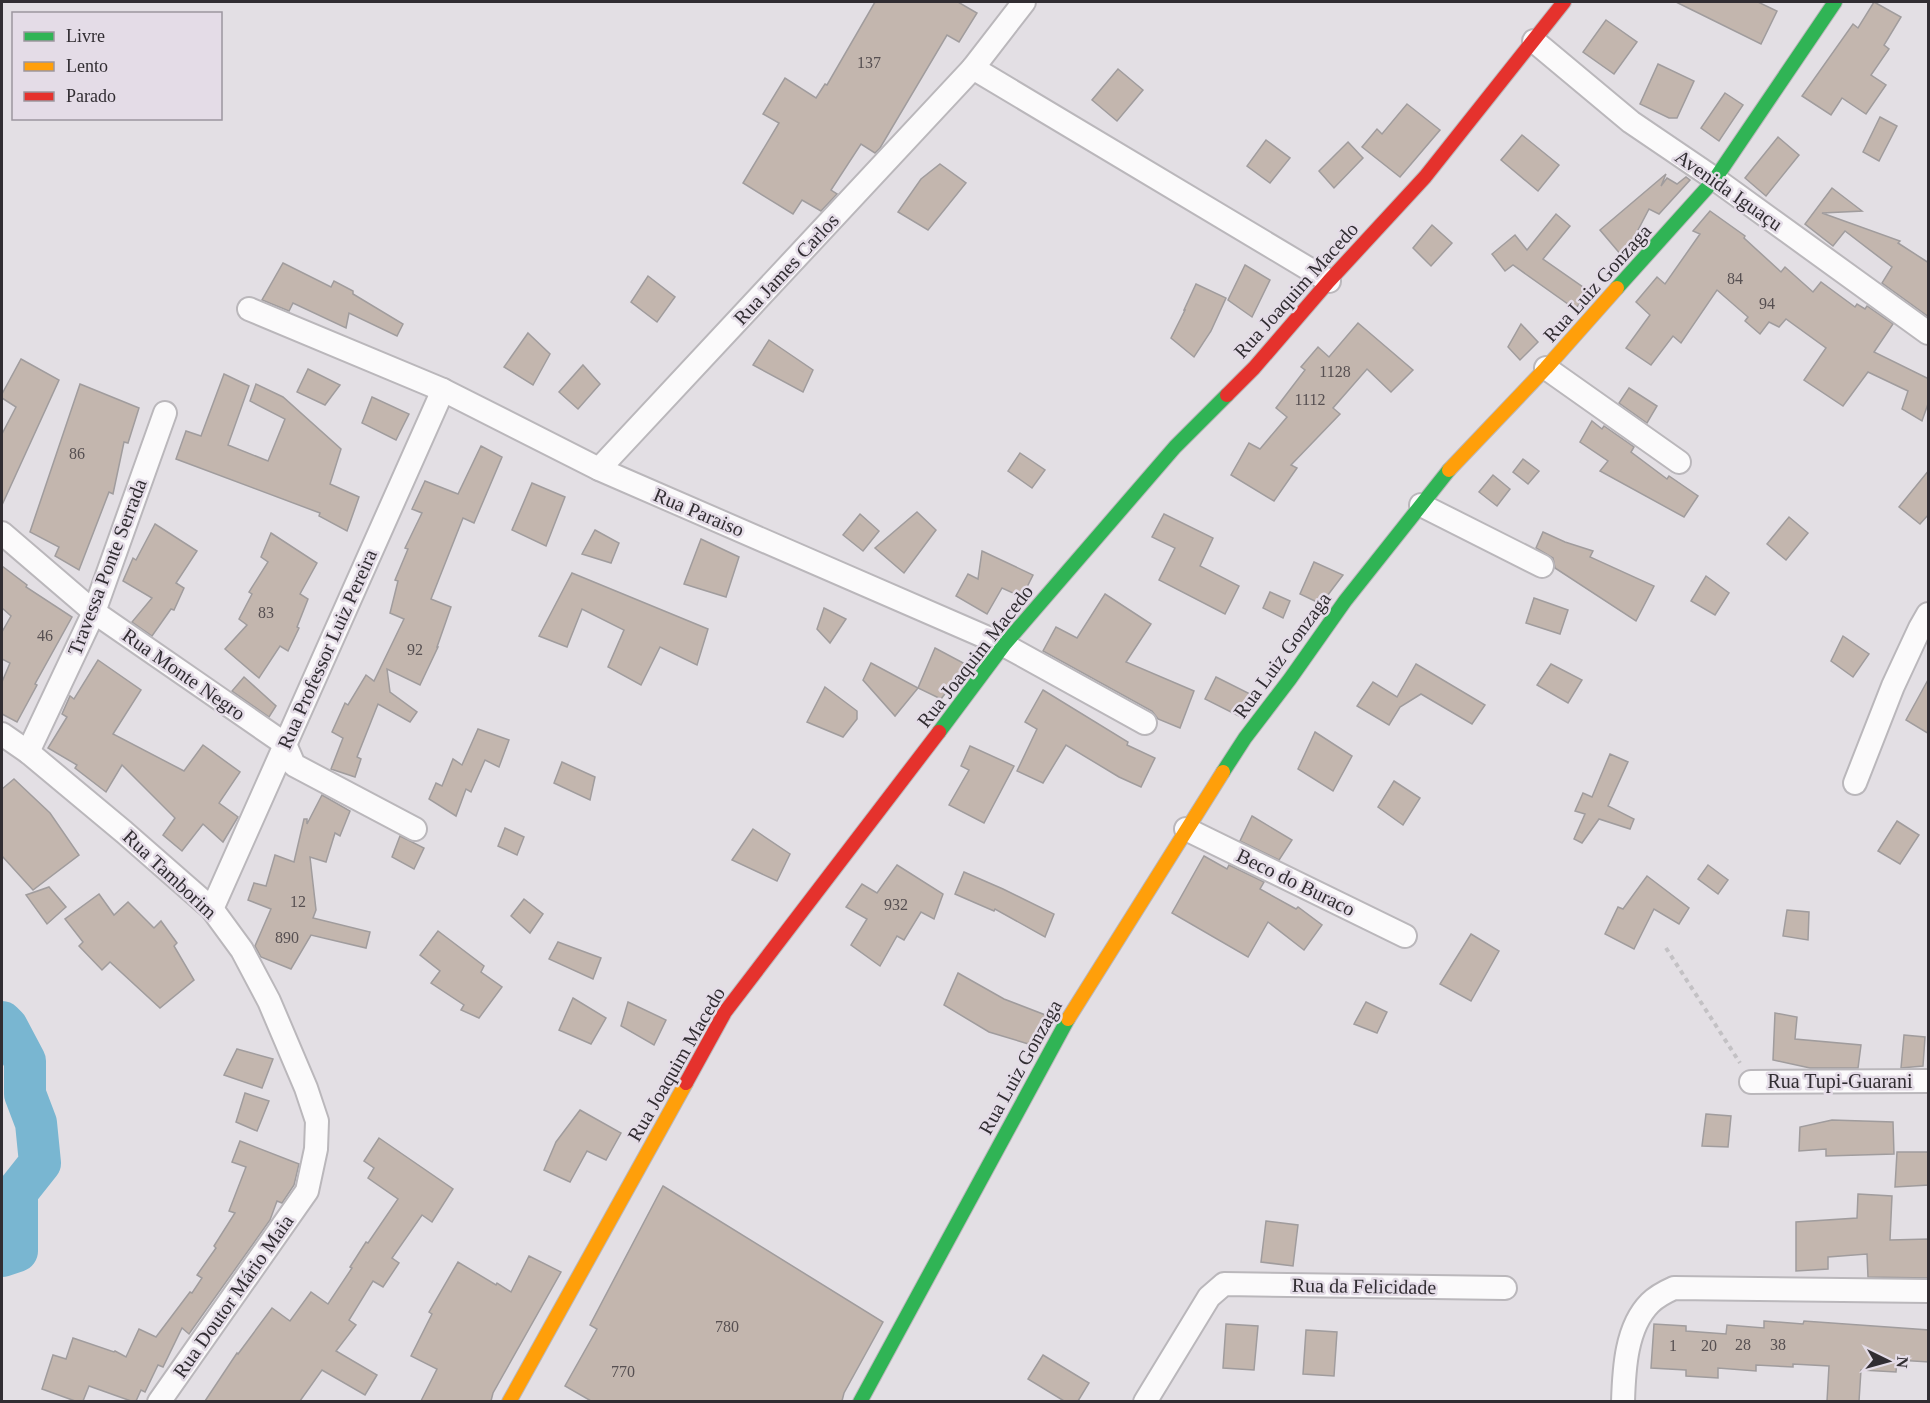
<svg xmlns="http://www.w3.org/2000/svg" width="1930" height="1403" viewBox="0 0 1930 1403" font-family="'Times New Roman',serif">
<rect width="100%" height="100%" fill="#e3dfe4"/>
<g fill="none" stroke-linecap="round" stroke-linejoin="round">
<!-- river -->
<polyline stroke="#79b6d1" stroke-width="42" points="2,1022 7,1027 25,1061 25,1094 36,1123 40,1163 17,1192 17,1251 2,1256"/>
</g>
<!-- building -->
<g fill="#c3b6ae" stroke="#a09c9d" stroke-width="1.5">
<polygon points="875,2 958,2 977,13 959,42 947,35 880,148 875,153 861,144 831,190 837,194 821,211 802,200 793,214 743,183 779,123 763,114 785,78 816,98 825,84 827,85"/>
<polygon points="1676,2 1758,2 1777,11 1761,44"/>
<polygon points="1874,2 1901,17 1884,45 1889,49 1871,75 1886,85 1866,114 1842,98 1831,115 1802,96 1853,24 1858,28"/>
<polygon points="1606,20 1637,42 1614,74 1583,52"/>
<polygon points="1658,64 1694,81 1677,118 1669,118 1640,104"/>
<polygon points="1118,69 1143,90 1117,121 1092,100"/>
<polygon points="1725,93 1743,105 1719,141 1701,128"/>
<polygon points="1407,104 1440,130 1400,177 1362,147 1377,129 1382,134"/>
<polygon points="1880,117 1897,126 1879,161 1863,152"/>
<polygon points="1522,135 1559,165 1538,191 1501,160"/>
<polygon points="1778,137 1799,155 1766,196 1745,178"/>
<polygon points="1266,140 1290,158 1270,183 1247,166"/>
<polygon points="1348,142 1363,158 1334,188 1319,171"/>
<polygon points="940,164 966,183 928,230 898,212 921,179"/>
<polygon points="1666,174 1661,186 1667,178 1677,184 1686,177 1690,180 1659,214 1649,209 1627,251 1622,256 1600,230"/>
<polygon points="1832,188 1862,211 1822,213 1900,241 1898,243 1929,263 1929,317 1882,283 1892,267 1845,231 1833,246 1805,224"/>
<polygon points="1710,211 1745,236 1744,238 1781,272 1785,267 1813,292 1821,282 1855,307 1857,304 1865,309 1867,306 1893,324 1874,352 1929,379 1929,401 1922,421 1902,409 1908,391 1868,372 1843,406 1804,380 1826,348 1786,319 1779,327 1769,322 1760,334 1745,321 1748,317 1717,290 1681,343 1673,336 1651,365 1626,348 1650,315 1636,302 1657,277 1665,284 1700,234 1693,231"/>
<polygon points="1556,214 1570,226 1543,259 1590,292 1575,309 1513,265 1505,271 1492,254 1515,235 1527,250"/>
<polygon points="1432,225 1452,243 1431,266 1413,248"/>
<polygon points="283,263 331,287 334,281 353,291 353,294 403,324 397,336 349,313 346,328 293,303 289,311 262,300"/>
<polygon points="1245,265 1270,280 1252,317 1228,300"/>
<polygon points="648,276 675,297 657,322 631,302"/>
<polygon points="1196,284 1226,298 1211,331 1194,357 1171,338 1185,310 1184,310"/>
<polygon points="1358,323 1413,370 1391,392 1367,369 1333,408 1340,414 1291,465 1297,468 1274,501 1231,475 1249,443 1260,449 1287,417 1276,408 1305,370 1301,367 1318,347 1329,357"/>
<polygon points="1521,324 1538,342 1520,360 1508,347"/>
<polygon points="528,333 550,354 533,385 504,367"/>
<polygon points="769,340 813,370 803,392 753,365"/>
<polygon points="21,359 59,380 2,505 2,434 16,407 2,398 2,394"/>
<polygon points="583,365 600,384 578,409 559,392"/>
<polygon points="308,369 340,385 325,405 297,392"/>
<polygon points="224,374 249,386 228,445 268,461 285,419 250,401 256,384 283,397 341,449 330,484 359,497 347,531 319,516 320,513 176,459 186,431 201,436"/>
<polygon points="80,384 139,408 128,443 124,442 113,494 109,492 79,570 55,556 59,547 30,532"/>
<polygon points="1629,388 1657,406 1647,423 1619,403"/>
<polygon points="372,397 409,414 396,440 362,423"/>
<polygon points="1592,421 1602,429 1604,426 1634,447 1631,452 1667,479 1669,476 1698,496 1684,517 1600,471 1608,461 1580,442"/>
<polygon points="481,446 502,457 474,523 463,518 431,599 451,607 437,647 438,647 420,685 387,669 390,692 417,712 410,722 378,704 357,757 361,759 355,777 331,769 343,738 332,732 345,703 348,705 366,675 374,681 404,619 390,613 398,581 395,580 408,549 405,548 422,513 412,509 425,481 458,494"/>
<polygon points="1020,453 1045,470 1032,488 1008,471"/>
<polygon points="1523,459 1539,471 1528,484 1513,472"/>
<polygon points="1929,470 1929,514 1920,524 1899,507"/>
<polygon points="1493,475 1510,489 1497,506 1479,492"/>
<polygon points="532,483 565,497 546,546 512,530"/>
<polygon points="917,512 936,530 904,573 875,548"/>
<polygon points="860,514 879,531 863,551 843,535"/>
<polygon points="1164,514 1213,538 1200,566 1239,586 1225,614 1159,580 1175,548 1152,537"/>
<polygon points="1789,517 1808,533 1786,560 1767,544"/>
<polygon points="155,524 197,551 176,583 184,588 174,610 171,609 152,636 132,622 152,598 123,581 133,558 136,560"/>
<polygon points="595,530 619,543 611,563 582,554"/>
<polygon points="1543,532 1565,542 1593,551 1590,557 1654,586 1636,621 1555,568 1553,558 1536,548"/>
<polygon points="271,533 317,563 300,594 308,599 297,627 299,628 288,651 280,646 259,678 225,649 247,625 239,619 252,594 249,592 268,562 261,557"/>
<polygon points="701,539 739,557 726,597 684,584"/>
<polygon points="982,551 1033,575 1022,597 1002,588 987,614 956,596 968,574 978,579"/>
<polygon points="1314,562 1343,575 1321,604 1300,594"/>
<polygon points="2,566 27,585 26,587 72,617 35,684 37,685 17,722 2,714 2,682 10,663 2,659 2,632 11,616 2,608"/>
<polygon points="572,573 708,629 697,665 660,647 641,685 608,667 624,630 582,609 567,647 539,636"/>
<polygon points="1706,576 1729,593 1715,615 1691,601"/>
<polygon points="1270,592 1290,601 1283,618 1263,608"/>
<polygon points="1105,594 1151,624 1126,662 1194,691 1180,728 1158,719 1152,711 1043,651 1056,627 1077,638"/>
<polygon points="1534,598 1568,610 1560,634 1526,623"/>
<polygon points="824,608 846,619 830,643 817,629"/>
<polygon points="1843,636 1869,654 1853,677 1831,661"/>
<polygon points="935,648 967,665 941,699 918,688"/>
<polygon points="98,660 141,690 113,734 184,771 203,745 240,772 219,803 238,817 223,842 203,824 182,851 163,835 175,818 122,765 106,792 75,768 77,765 48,748 67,717 62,714 70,696 74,699"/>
<polygon points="871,663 918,688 895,716 863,680"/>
<polygon points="1416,664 1485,705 1472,724 1421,694 1400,707 1389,725 1357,706 1373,682 1397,697"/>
<polygon points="1551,664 1582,680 1568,703 1537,685"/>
<polygon points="244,677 276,706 269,717 232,691"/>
<polygon points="1216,677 1254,696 1239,716 1205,699"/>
<polygon points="1929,678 1929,734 1906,720"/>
<polygon points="825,687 857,711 857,719 843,737 807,722"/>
<polygon points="1043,690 1128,742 1127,745 1155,758 1141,787 1119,777 1066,745 1043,783 1017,771 1037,729 1025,722"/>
<polygon points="478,729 509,740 499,767 485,760 471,792 466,789 456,816 429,799 436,783 442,786 453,759 462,765"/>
<polygon points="1315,732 1352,756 1333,791 1298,769"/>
<polygon points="970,746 1014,766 984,823 949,805 969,770 961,766"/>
<polygon points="1610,754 1628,762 1608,806 1634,819 1630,829 1599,819 1582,843 1574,839 1585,814 1575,811 1583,793 1592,797"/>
<polygon points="562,762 595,777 590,800 554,783"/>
<polygon points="14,779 50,813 79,855 33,890 2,856 2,789"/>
<polygon points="1394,781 1420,798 1403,825 1378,807"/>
<polygon points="322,795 350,811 340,836 335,833 326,862 310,857 316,910 313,918 370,932 366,948 311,935 291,969 261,957 255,946 271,909 248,900 254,883 266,886 275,855 294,862 304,819 307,819 307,824"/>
<polygon points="1252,816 1292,840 1279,860 1240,841"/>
<polygon points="1897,821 1919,835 1900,864 1878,851"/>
<polygon points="505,828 524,837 517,855 498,846"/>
<polygon points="753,829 790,854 777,881 732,860"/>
<polygon points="400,836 424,848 414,869 392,857"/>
<polygon points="1204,856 1227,869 1229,865 1264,882 1260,889 1296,909 1298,907 1322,925 1304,950 1268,922 1248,957 1172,913"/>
<polygon points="897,865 943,894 934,919 921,912 904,940 897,936 880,966 851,945 867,919 846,907 862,884 877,893"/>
<polygon points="1708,865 1728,880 1718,894 1698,879"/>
<polygon points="964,872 1003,889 1054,914 1045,937 995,909 994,911 955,894"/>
<polygon points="1647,876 1689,908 1679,924 1654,909 1634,949 1605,934 1618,907 1623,909"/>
<polygon points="49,887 66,907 47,924 26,895"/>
<polygon points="99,894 114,915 128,902 154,928 161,921 177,943 174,946 194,980 160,1008 110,962 102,970 79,946 83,942 65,919"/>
<polygon points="524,899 543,914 530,933 511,916"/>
<polygon points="1787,910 1809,912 1808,940 1783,936"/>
<polygon points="438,931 484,966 481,972 502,987 479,1018 461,1010 464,1005 431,983 440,971 420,955"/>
<polygon points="1471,934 1499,951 1471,1001 1440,984"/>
<polygon points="558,942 601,958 593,979 549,959"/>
<polygon points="958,973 1004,999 1048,1016 1032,1045 989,1032 944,1005"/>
<polygon points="573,998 606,1018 591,1044 559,1030"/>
<polygon points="628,1002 666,1020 654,1045 621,1026"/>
<polygon points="1366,1002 1387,1012 1377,1033 1354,1024"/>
<polygon points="1775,1013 1797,1017 1795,1039 1861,1045 1858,1068 1810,1068 1773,1060"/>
<polygon points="1904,1035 1925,1037 1923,1066 1901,1068"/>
<polygon points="237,1049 273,1059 262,1088 224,1075"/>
<polygon points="245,1093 269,1101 257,1131 236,1122"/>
<polygon points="580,1110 621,1133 606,1160 587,1151 570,1182 544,1170 556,1142"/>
<polygon points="1706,1114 1731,1116 1728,1147 1702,1146"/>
<polygon points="1832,1120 1893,1122 1894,1154 1826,1156 1826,1149 1799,1151 1800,1127"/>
<polygon points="379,1138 453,1189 432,1222 422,1215 392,1258 399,1263 383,1287 373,1281 349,1320 356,1325 336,1351 377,1375 365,1395 322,1370 300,1401 205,1401 237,1353 238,1354 272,1308 290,1321 311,1292 328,1304 352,1268 350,1267 366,1242 368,1243 398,1199 368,1178 374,1168 364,1161"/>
<polygon points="240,1141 299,1164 294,1185 282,1203 277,1201 270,1220 189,1334 182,1328 163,1367 158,1365 145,1392 141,1390 136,1401 131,1401 89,1386 83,1401 75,1401 42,1389 53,1355 66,1359 73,1338 114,1352 115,1351 126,1357 139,1329 156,1337 190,1292 192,1293 202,1278 197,1275 216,1248 214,1246 235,1213 229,1211 246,1167 232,1162"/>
<polygon points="1897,1152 1929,1152 1929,1185 1895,1187"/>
<polygon points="663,1186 883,1322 844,1393 842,1401 591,1401 565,1386 597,1329 590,1325"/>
<polygon points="1858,1194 1892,1196 1890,1240 1929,1239 1929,1278 1868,1277 1867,1254 1828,1257 1828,1269 1796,1271 1796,1222 1857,1218"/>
<polygon points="1266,1221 1298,1225 1293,1266 1261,1262"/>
<polygon points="529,1256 561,1272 493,1393 491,1401 421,1401 437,1369 411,1356 432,1314 429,1312 458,1262 496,1285 497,1283 511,1292"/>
<polygon points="1764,1321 1803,1324 1804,1321 1929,1330 1929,1362 1897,1360 1896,1372 1861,1370 1859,1401 1827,1401 1829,1366 1793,1364 1793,1367 1756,1365 1756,1371 1718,1368 1718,1378 1686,1376 1686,1370 1651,1368 1654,1324 1686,1326 1686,1331 1726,1334 1727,1325 1764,1328"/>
<polygon points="1226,1324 1258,1326 1254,1370 1223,1368"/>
<polygon points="1306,1330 1337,1332 1334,1376 1303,1374"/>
<polygon points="1043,1355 1089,1383 1078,1401 1064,1401 1028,1379"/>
</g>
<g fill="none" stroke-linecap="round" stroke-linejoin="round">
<!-- street casing -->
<g stroke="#bab7bb" stroke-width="26">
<g id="street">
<polyline points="1534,41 1631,122 1715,179 1928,333"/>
<polyline points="973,68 1329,281"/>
<polyline points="249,309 443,390 599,469 1004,645 1145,723"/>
<polyline points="1546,368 1679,462"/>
<polyline points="599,469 973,68 1024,2"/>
<polyline points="1421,505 1542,566"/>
<polyline points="2,533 94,612 285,744 294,765 415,829"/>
<polyline points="2,734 28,752 124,832 212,909 242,950 269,1001 306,1088 317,1121 316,1149 307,1191 159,1402"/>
<polyline points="28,752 94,612 165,413"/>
<polyline points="1855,783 1893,686 1920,628 1928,614"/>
<polyline points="1186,829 1405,936"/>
<polyline points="212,909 443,390"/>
<polyline points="1751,1082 1928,1081"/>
<polyline points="1145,1402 1209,1297 1224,1284 1505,1288"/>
<path d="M1623,1402C1624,1369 1626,1327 1650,1303C1657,1296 1665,1292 1674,1288L1928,1291"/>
</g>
</g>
<!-- fast casing -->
<g stroke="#bab7bb" stroke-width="16">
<g id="fast">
<polyline points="1617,288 1715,179 1835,2"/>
<polyline points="939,732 1004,645 1175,447 1227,395"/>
<polyline points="1223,772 1245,738 1290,679 1345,601 1449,470"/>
<polyline points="860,1402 1068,1019"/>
</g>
</g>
<!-- slow casing -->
<g stroke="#bab7bb" stroke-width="16">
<g id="slow">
<polyline points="1449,470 1546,368 1617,288"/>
<polyline points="1068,1019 1223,772"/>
<polyline points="509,1402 686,1083"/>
</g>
</g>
<!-- jam casing -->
<g stroke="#bab7bb" stroke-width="16">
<g id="jam">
<polyline points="1227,395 1254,368 1329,281 1425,177 1564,2"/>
<polyline points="686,1083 725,1012 939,732"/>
</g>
</g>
<!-- path -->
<polyline stroke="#c3c1c4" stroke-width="4" stroke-dasharray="4.5 4.5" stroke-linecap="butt" points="1666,948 1740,1063"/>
<!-- street -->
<use href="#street" stroke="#fbfafb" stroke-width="22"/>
<!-- fast -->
<use href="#fast" stroke="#30b455" stroke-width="14"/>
<!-- slow -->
<use href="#slow" stroke="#ff9f0a" stroke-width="14"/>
<!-- jam -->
<use href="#jam" stroke="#e5322d" stroke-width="14"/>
</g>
<g text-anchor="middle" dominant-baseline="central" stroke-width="5" stroke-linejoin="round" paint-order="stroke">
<!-- number labels -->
<g font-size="16" fill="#564f51">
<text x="869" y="62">137</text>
<text x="1735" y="278">84</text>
<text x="1767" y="303">94</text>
<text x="1335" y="371">1128</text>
<text x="1310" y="399">1112</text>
<text x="77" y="453">86</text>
<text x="266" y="612">83</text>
<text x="45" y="635">46</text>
<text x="415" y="649">92</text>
<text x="298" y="901">12</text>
<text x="896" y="904">932</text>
<text x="287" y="937">890</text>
<text x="727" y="1326">780</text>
<text x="1743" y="1344">28</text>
<text x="1778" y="1344">38</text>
<text x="1673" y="1345">1</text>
<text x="1709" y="1345">20</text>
<text x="623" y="1371">770</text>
</g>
<!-- street labels -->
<g font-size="20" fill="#312d32" stroke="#e4dce7">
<text transform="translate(1729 190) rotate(35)">Avenida Iguaçu</text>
<text transform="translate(786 269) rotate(-47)">Rua James Carlos</text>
<text transform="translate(1597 283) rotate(-48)">Rua Luiz Gonzaga</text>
<text transform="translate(1296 290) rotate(-48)">Rua Joaquim Macedo</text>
<text transform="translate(699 512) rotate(23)">Rua Paraiso</text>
<text transform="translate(107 567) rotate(-69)">Travessa Ponte Serrada</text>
<text transform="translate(327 649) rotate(-66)">Rua Professor Luiz Pereira</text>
<text transform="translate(1282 655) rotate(-54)">Rua Luiz Gonzaga</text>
<text transform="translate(975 656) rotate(-52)">Rua Joaquim Macedo</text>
<text transform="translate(184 674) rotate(35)">Rua Monte Negro</text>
<text transform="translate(170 874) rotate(43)">Rua Tamborim</text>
<text transform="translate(1296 882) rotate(26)">Beco do Buraco</text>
<text transform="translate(676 1064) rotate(-60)">Rua Joaquim Macedo</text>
<text transform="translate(1020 1067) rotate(-61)">Rua Luiz Gonzaga</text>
<text x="1840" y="1081">Rua Tupi-Guarani</text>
<text transform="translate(1364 1286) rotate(1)">Rua da Felicidade</text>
<text transform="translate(233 1296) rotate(-55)">Rua Doutor Mário Maia</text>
</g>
</g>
<!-- border -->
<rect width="1930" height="1403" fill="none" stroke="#312d32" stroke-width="6"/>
<!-- legend -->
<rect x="12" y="12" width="210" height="108" fill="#e4dce7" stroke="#9c969f" stroke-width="1.5"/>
<rect x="24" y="32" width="30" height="9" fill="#30b455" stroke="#9c969f" stroke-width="1.5"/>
<text x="66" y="42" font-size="18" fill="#312d32">Livre</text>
<rect x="24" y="62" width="30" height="9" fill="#ff9f0a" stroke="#9c969f" stroke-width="1.5"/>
<text x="66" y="72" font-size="18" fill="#312d32">Lento</text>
<rect x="24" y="92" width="30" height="9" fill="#e5322d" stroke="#9c969f" stroke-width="1.5"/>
<text x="66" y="102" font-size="18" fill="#312d32">Parado</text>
<!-- north arrow -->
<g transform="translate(1888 1361) rotate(95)" stroke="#e4dce7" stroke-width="4.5" paint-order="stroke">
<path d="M0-4.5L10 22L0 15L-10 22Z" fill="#312d32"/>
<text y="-9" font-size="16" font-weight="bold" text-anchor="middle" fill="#312d32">N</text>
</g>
</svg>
